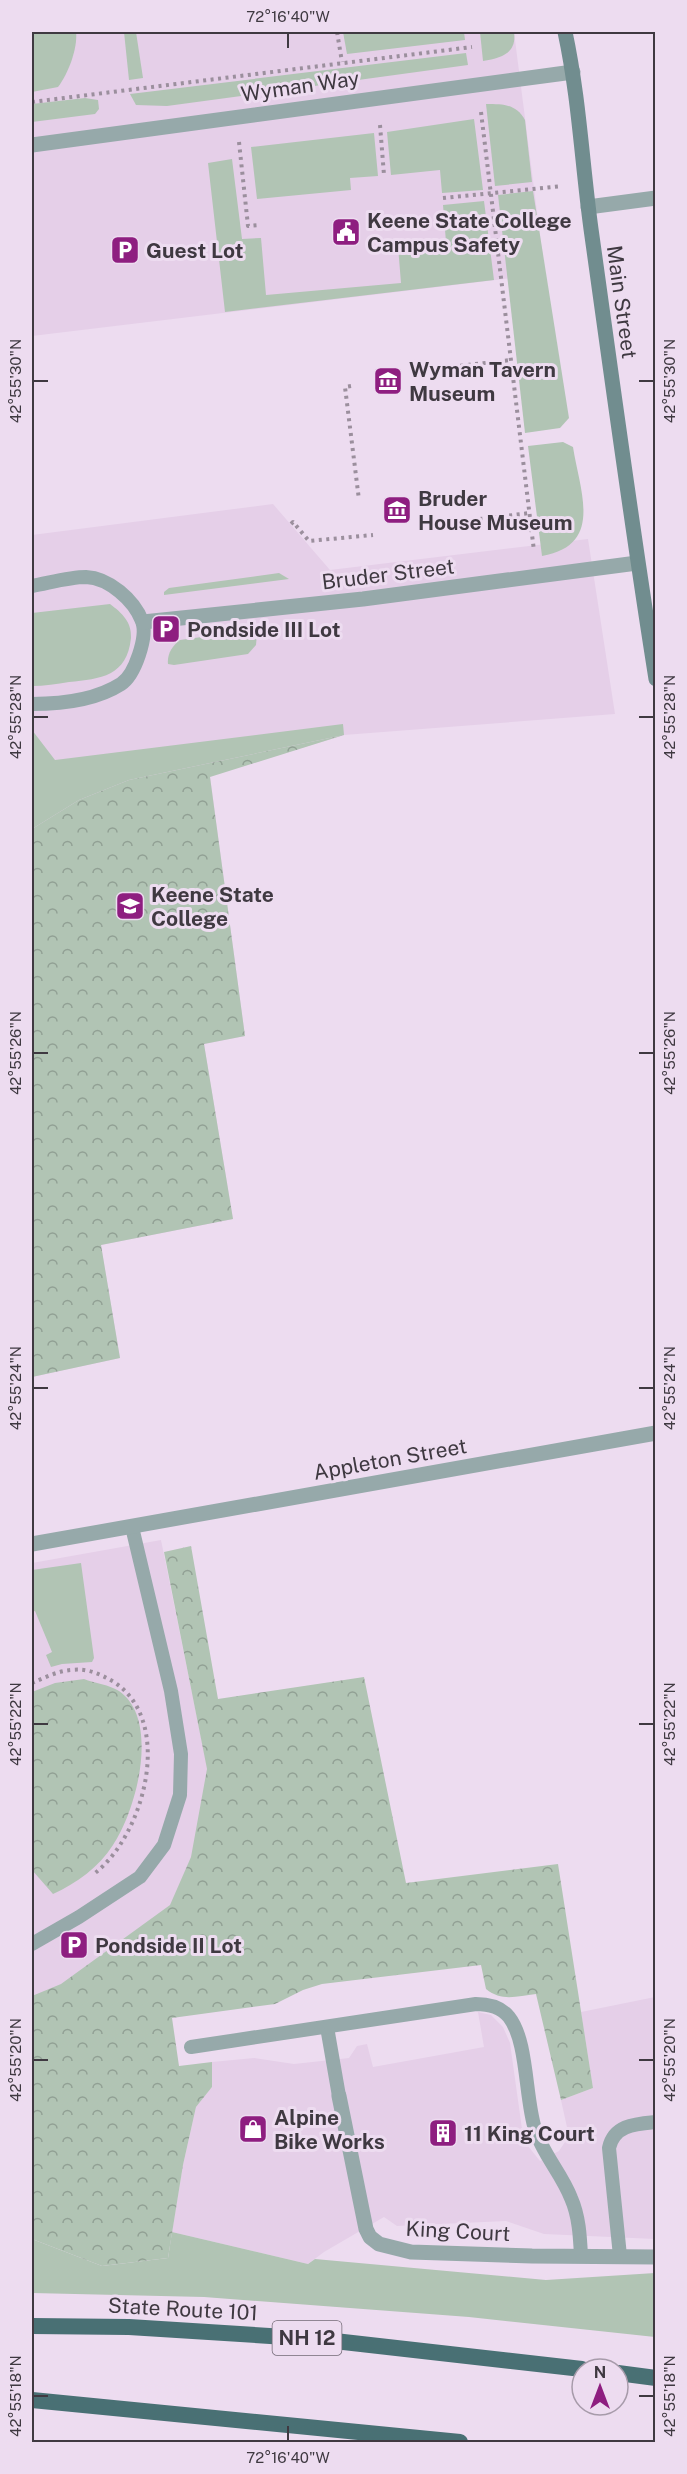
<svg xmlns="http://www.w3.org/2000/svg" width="687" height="2474" viewBox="0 0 687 2474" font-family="'Public Sans',sans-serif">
<defs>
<pattern id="forest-crowns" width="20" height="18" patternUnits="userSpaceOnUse" patternTransform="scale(1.5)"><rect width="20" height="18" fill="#b1c4b4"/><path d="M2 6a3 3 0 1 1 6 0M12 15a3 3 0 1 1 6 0" fill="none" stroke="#91a094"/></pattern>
</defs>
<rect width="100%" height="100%" fill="#eddcf0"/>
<!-- built -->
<g fill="#e5cfe8">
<polygon points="32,32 514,32 545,274 32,336"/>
<polygon points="273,504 330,570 588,539 615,714 344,735 210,776 245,1036 204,1044 233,1219 101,1245 120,1358 32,1377 32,535"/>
<polygon points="161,1540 236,1910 32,2030 32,1563"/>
<polygon points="655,1997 655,2239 544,2234 506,2221 397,2226 384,2217 324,2252 308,2264 172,2232 183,2165 196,2107 212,2087 212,2062 254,2058 294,2064 349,2058 357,2046 367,2044 373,2067 484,2047 478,2012 491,2015 503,2027 510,2043 522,2129 528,2146 540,2161 559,2151 569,2136 561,2100 593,2088 581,2012"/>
</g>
<!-- grass -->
<g fill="#b1c4b4">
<path d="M32,32H76C78,48 68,74 58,87L32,92Z"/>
<polygon points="124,32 136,32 143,78 129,80"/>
<polygon points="343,32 464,32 465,40 347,54"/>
<path d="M480,32H514C517,53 502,58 483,61Z"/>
<polygon points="466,53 468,65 167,106 136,105 130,94"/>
<polygon points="85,98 98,100 99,109 95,114 32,122 32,104"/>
<path d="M486,104C503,104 516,104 525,120L532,182L495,186Z"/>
<polygon points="474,119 483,190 442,193 440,170 391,175 387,132"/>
<polygon points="374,133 378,176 350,178 351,190 257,199 251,147"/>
<polygon points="232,159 242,239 261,238 266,295 401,283 398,246 446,242 443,205 484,201 494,280 225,312 208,163"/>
<polygon points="533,191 569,418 560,428 525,433 498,195"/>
<path d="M563,442L573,447C580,492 604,545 542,556L528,446Z"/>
<polygon points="279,573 289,579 164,595 164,592 169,588"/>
<path d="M110,604C122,613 132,622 131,638C127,676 101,679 69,682C57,684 44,686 32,686V613Z"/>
<path d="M252,630L257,634L256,645L248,654L174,665L168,664C167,654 172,646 180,640Z"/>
<polygon points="343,724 344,735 129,780 79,800 32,829 32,730 55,760"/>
<polygon points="81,1563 94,1658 92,1662 62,1664 51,1667 46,1655 52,1652 35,1611 32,1612 32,1570"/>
<polygon points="172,2232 308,2264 315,2259 546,2280 655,2273 655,2337 469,2317 204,2297 32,2293 32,2239 102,2266 168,2258"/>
</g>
<!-- forest -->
<g fill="url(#forest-crowns)">
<polygon points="344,735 210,777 245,1036 204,1044 233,1219 101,1245 120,1358 32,1377 32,829 79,800 129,780"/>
<path d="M191,1546L218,1699L364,1677L406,1883L558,1864L593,2088L561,2100L536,1994C517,1996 502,2002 486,1989L481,1965L322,1984L303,1990L275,2004L172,2018L179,2066L212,2062V2087L196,2107L183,2165L168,2258L102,2266L32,2239V1996L61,1984L170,1905L191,1857L207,1769L164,1552Z"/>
<path d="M84,1679C94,1683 110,1685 119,1691C161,1720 136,1811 113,1845C99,1867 77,1883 53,1894L32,1870V1692L55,1683Z"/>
</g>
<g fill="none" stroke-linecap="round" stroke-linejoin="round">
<!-- path -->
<g stroke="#9b8f9d" stroke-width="4" stroke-dasharray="3 4.5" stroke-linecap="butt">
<polyline points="337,32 342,62"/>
<polyline points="32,102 472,47"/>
<polyline points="481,112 534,551"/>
<polyline points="380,125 384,175"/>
<polyline points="239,142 248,226 260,225"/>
<polyline points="443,198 562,186"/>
<polyline points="423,370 511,360"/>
<polyline points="351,386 345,387 359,500"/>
<polyline points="472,520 530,513"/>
<polyline points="291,524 293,522 309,541 373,535"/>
<path d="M32,1683C44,1678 57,1671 71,1670C88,1668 100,1674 114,1682C175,1722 144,1835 95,1873"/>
</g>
<!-- service -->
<g stroke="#96a9aa" stroke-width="14">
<path d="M32,586C49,583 69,577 86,577C109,578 134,600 142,621C148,636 135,675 121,684C96,700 60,704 32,704"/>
<polyline points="32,1944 79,1917 140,1877 164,1845 180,1795 181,1754 171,1691 132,1527"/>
<polyline points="327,2027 339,2096"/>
<path d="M191,2047L476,2004C488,2004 501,2007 509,2017C528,2041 525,2098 535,2129C542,2153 562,2174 571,2198C579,2216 580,2236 581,2256"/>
<path d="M620,2256L609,2148C614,2125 635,2124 656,2122"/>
</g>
<!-- minor -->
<g stroke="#96a9aa" stroke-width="15">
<polyline points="32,145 573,72"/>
<polyline points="588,207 656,198"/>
<polyline points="143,622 363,599 637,563"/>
<polyline points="32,1544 656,1433"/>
<polyline points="339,2096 366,2229 370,2237 379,2244 411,2252 532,2256 656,2257"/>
</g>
<!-- secondary -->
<path stroke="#718d8f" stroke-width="15" d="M565,32C579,97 582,163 591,229C612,379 632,529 656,679"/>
<!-- trunk -->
<g stroke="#497074" stroke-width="16">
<polyline points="32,2326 129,2327 317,2339 582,2369"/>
<polyline points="618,2373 656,2378"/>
<polyline points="32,2400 460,2442"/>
</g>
</g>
<!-- ticks -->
<path fill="none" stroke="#3f3941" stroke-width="2" d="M288,33V48M33,381H48M639,381H654M33,717H48M639,717H654M33,1053H48M639,1053H654M33,1388H48M639,1388H654M33,1724H48M639,1724H654M33,2060H48M639,2060H654M33,2396H48M639,2396H654M288,2426V2441"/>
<!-- icons -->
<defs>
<g id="civic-square" transform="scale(1.5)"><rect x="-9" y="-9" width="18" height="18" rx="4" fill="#8e1e80" stroke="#eddcf0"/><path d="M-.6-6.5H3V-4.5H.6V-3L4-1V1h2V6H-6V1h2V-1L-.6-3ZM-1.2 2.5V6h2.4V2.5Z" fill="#fff"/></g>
<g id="parking-square" transform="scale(1.5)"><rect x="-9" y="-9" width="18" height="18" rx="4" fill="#8e1e80" stroke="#eddcf0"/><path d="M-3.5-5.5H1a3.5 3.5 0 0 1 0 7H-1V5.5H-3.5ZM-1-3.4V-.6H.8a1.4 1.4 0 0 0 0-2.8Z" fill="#fff"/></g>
<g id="museum-square" transform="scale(1.5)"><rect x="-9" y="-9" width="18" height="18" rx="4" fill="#8e1e80" stroke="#eddcf0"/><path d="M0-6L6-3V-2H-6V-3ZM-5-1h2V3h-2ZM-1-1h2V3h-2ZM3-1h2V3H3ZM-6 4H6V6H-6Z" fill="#fff"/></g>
<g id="university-square" transform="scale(1.5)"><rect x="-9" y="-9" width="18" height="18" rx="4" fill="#8e1e80" stroke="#eddcf0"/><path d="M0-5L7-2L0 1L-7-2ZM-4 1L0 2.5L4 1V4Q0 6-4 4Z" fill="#fff"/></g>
<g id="shop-square" transform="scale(1.5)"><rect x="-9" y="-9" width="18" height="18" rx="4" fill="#8e1e80" stroke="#eddcf0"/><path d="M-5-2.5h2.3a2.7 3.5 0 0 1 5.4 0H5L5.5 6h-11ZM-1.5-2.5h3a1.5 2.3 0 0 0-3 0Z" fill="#fff"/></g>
<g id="building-square" transform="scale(1.5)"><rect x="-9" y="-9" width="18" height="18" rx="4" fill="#8e1e80" stroke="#eddcf0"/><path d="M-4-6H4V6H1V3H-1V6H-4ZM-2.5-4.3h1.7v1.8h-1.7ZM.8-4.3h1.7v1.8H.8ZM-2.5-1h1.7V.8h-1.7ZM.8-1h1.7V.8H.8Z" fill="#fff"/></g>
</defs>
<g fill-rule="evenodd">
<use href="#civic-square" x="346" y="232"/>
<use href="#parking-square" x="125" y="250"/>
<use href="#museum-square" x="388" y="381"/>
<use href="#museum-square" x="397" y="510"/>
<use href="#parking-square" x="166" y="629"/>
<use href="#university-square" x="130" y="906"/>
<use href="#parking-square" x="74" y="1945"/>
<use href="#shop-square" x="253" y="2129"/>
<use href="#building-square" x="443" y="2133"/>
</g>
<g text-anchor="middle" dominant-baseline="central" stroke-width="6" stroke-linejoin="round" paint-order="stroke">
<!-- shield labels -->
<rect fill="#eddcf0" stroke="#736a76" stroke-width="1.5" x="272.5" y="2321" width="69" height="34" rx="4.5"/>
<g font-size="20" font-weight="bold" fill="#3f3941">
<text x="307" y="2338">NH 12</text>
</g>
<!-- street labels -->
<g font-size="21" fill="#3f3941" stroke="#eddcf0">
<text transform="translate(300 86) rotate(-8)">Wyman Way</text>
<text transform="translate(622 302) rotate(82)">Main Street</text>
<text transform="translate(388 574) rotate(-7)">Bruder Street</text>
<text transform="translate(390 1459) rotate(-10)">Appleton Street</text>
<text transform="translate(458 2231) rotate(3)">King Court</text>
<text transform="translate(183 2309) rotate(3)">State Route 101</text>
</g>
<!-- poi labels -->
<g font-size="21" font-weight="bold" fill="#3f3941" stroke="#eddcf0" text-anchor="start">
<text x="367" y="220">Keene State College<tspan x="367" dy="24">Campus Safety</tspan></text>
<text x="146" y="250">Guest Lot</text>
<text x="409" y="369">Wyman Tavern<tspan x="409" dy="24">Museum</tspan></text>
<text x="418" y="498">Bruder<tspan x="418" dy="24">House Museum</tspan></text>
<text x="187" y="629">Pondside III Lot</text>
<text x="151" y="894">Keene State<tspan x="151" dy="24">College</tspan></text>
<text x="95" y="1945">Pondside II Lot</text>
<text x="274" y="2117">Alpine<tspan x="274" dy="24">Bike Works</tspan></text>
<text x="464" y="2133">11 King Court</text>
</g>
</g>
<!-- border -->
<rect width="687" height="2474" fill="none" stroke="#eddcf0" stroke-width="66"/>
<!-- north arrow -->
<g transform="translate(600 2387)"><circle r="28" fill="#eddcf0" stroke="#a79baa" stroke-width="1.5"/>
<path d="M0-4.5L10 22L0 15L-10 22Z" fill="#8e1e80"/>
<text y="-9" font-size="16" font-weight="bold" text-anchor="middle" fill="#3f3941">N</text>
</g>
<rect x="33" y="33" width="621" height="2408" fill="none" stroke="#3f3941" stroke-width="2"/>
<g font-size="15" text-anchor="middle" fill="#3f3941">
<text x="288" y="22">72°16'40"W</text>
<text transform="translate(16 381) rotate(-90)" y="5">42°55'30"N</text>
<text transform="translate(670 381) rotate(-90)" y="5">42°55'30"N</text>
<text transform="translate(16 717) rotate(-90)" y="5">42°55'28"N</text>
<text transform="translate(670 717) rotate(-90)" y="5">42°55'28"N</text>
<text transform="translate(16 1053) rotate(-90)" y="5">42°55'26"N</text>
<text transform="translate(670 1053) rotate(-90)" y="5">42°55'26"N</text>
<text transform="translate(16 1388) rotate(-90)" y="5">42°55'24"N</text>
<text transform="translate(670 1388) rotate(-90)" y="5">42°55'24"N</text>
<text transform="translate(16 1724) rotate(-90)" y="5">42°55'22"N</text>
<text transform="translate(670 1724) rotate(-90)" y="5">42°55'22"N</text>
<text transform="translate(16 2060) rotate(-90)" y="5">42°55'20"N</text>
<text transform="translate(670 2060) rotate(-90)" y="5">42°55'20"N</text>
<text transform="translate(16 2396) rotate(-90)" y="5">42°55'18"N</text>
<text transform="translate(670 2396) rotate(-90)" y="5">42°55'18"N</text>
<text x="288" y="2463">72°16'40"W</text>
</g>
</svg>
